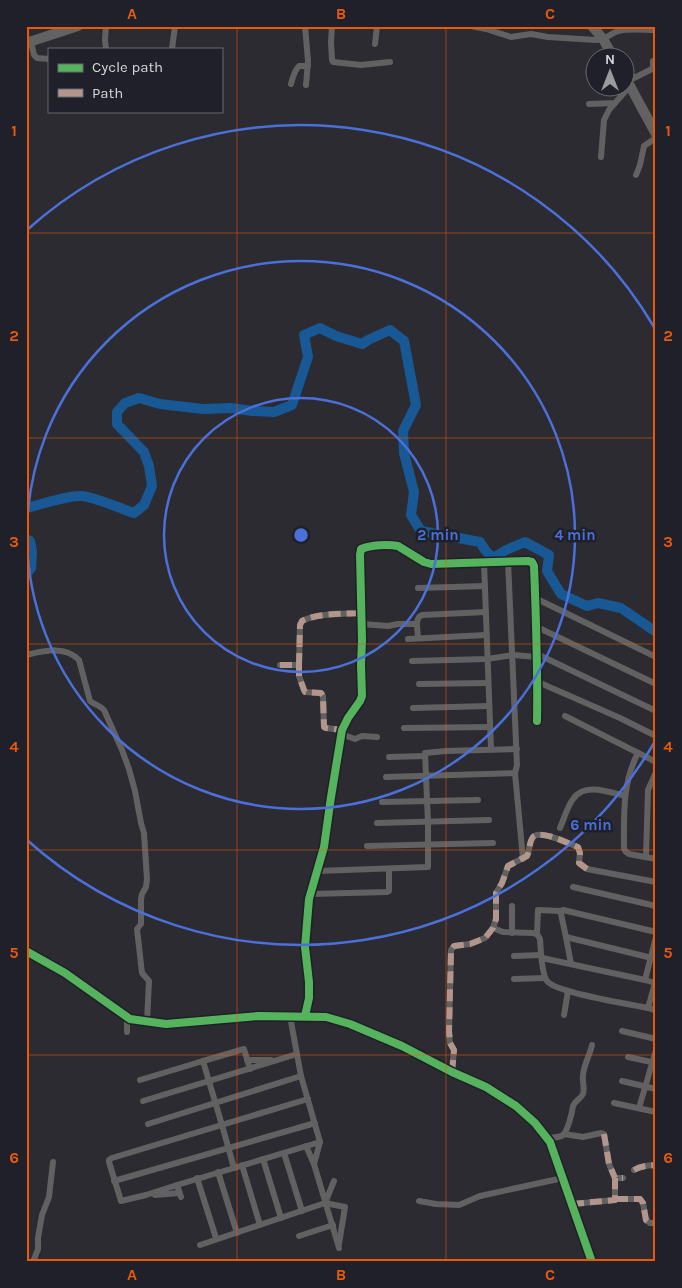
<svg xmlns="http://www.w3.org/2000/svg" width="682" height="1288" viewBox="0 0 682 1288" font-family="Karla,sans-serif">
<rect width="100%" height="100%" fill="#2b2b31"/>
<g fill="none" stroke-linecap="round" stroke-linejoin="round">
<!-- river -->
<g stroke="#185894" stroke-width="10">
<path d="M26,508C40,505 68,495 81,496C95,497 119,508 134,513L144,505L152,486L149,466L144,452L117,424V412L125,403L139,398L160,404L203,409L231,408L252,411L274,412L292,405L308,357L304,335L320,328L336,336L362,344L368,340L390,330L404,341L416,405L403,431L404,453L414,492L411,515L421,531L480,542L485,550L493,558L506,550L525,542L549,555L547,571L561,594L587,606L598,603L621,608L656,632"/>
<polyline points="26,539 30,541 32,551 31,568 26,574"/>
</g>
<!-- street -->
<g stroke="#626161" stroke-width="6">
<polyline points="305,26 308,61 306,85"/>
<polyline points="332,26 331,42 332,60 333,62 361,65 390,62"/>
<path d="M471,26L486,29L511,37L531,34L548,37L596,40C606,39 610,34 618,31C629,28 645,30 656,30"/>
<polyline points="31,42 34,55 37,58 49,59"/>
<polyline points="375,44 377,26"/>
<polyline points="106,49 105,40 106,26"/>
<polyline points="172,49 175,26"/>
<polyline points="628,81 652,69 653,66 653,61"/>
<path d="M291,84C293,77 294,71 299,66H308"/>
<polyline points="589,104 615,103 630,86"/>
<polyline points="601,157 604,120 609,110 615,103"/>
<polyline points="636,175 640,165 644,146 656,138"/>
<polyline points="484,562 491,749"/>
<polyline points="418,588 485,586"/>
<polyline points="535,598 656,657"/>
<polyline points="362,624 388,626 398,624 417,624"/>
<polyline points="537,627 656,684"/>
<path d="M418,638C418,630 414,618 422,615L486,612"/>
<polyline points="408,639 486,635"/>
<polyline points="537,654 656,711"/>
<path d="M26,655C44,651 65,645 79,660L90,701C95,705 100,705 104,710L122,750L129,769L135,791L141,823L144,833L147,879L146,887L142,894L141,899V924L137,929L142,973L149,981L147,1022"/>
<polyline points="412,661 487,659 513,655 537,657"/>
<polyline points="280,665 299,665 299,676 304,690 305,692 321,693 323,696 324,727 326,728 342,730"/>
<path d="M299,665L300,625L302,621C317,613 344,614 361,613"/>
<polyline points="538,682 620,718 656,736"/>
<polyline points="419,684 488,683"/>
<polyline points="413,708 489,706"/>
<polyline points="565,716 656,762"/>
<polyline points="404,728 490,727"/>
<polyline points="341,734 355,739 362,736 377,737"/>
<path d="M638,753C622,783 624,816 624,849L626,852L629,854L656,859"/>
<polyline points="389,757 425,756"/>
<polyline points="515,773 523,859"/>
<polyline points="386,777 515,773 517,765 508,561"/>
<polyline points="382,802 478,800"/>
<polyline points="377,823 489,820"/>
<path d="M560,828C564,819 567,807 573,799C584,782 609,792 625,796"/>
<polyline points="367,846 493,843"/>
<polyline points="646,857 648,790 656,772"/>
<polyline points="317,871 428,867 428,822 425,753 446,751 517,749"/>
<polyline points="573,887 656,906"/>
<polyline points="310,894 387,892 389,891 389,869"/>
<polyline points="512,906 512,933"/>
<path d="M493,928L503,932L533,933L537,934L540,939C541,949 541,973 547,981C556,993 630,1004 648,1008"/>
<polyline points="537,934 538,910 561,911"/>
<polyline points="566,937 656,959"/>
<polyline points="656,937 645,980 655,983 648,1008 656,1010"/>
<polyline points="514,956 541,955"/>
<polyline points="542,958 645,980"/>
<polyline points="571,964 566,937 561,914 561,911 563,910 656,932"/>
<polyline points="514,979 545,978"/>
<polyline points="564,1015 568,991"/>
<path d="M305,1016L309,998V982L305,947L309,899L324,847L331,797L342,730L348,718L360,701L362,696L361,665L362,640L360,555L361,549C371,545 387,544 398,546L424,562L431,564L528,561L532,562L534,566C536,617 538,669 537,721"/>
<polyline points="127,1017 127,1032"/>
<polyline points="622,1031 656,1039"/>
<polyline points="628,1057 656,1063"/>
<polyline points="247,1060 271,1060"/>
<polyline points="203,1061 244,1049 250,1069"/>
<path d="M452,1072L454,1050L450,1043L449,1031L451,950L454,946L470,944L485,938L493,928L496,919V893L502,883L508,866L527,856C530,850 529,842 533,837C541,829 569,844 578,847L580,853L579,863L587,869L656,882"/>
<polyline points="140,1080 203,1061 222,1125 234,1168 177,1185"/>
<polyline points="622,1081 656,1089"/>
<polyline points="143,1101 297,1054"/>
<polyline points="614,1103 656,1112"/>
<polyline points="639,1108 656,1050"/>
<polyline points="148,1124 301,1076"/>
<polyline points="564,1134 583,1137 601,1133 604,1134 609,1164 615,1178"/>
<path d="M548,1138C552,1137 559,1138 563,1135C568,1130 572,1113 573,1106C575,1100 581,1099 583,1094C585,1089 582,1080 583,1075C584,1064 590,1055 592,1045"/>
<polyline points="306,1146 314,1164 339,1248"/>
<polyline points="284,1153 302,1211"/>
<polyline points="263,1159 281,1218"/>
<polyline points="314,1164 320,1142"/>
<polyline points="242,1165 260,1225"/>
<polyline points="234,1168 320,1142 301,1076 290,1016"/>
<path d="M634,1170C639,1167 651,1164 656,1166"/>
<polyline points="218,1172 237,1233"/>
<polyline points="197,1178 216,1238"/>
<polyline points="114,1181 315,1123"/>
<polyline points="334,1181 325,1203 345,1207 339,1244"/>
<polyline points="155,1195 179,1193"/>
<polyline points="181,1197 177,1185 146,1195 121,1201 109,1162 109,1160 112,1158 308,1099"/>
<polyline points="616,1199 640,1199 643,1203 646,1220 650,1223 656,1223"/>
<polyline points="419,1201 436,1204 459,1205 480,1196 563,1178"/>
<polyline points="572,1204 615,1200 615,1178 623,1178"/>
<polyline points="299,1236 333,1225"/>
<polyline points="200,1245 325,1203"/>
<polyline points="33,1262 38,1249 38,1238 42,1215 49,1197 53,1162"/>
</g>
<!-- secondary -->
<polyline stroke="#656464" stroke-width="9" points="26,951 65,973 130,1019 166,1024 258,1016 326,1017 350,1024 402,1046 452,1072 486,1087 516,1106 535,1123 550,1142 592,1262"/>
<!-- primary -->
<g stroke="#626263" stroke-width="10">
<polyline points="592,26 603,39 614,58"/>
<polyline points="26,43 78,26"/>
<polyline points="624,75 656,134"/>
</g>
<!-- quiet -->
<g stroke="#b2968c" stroke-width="6" stroke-dasharray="12 6" stroke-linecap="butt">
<polyline points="280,665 299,665 299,676 304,690 305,692 321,693 323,696 324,727 326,728 342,730"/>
<path d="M299,665L300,625L302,621C317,613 344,614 361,613"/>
<path d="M452,1072L454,1050L450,1043L449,1031L451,950L454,946L470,944L485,938L493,928L496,919V893L502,883L508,866L527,856C530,850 529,842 533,837C541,829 569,844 578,847L580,853L579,863L587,869"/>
<polyline points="604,1134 609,1164 615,1178"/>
<path d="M634,1170C639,1167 651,1164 656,1166"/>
<polyline points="616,1199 640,1199 643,1203 646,1220 650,1223 656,1223"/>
<polyline points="572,1204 615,1200 615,1178 623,1178"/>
</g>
<!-- cycleway casing -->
<g stroke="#1f2029" stroke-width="11">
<g id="cycleway">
<polyline points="26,951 65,973 130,1019 166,1024 258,1016 326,1017 350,1024 402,1046 452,1072 486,1087 516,1106 535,1123 550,1142 592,1262"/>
<path d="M305,1016L309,998V982L305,947L309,899L324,847L331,797L342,730L348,718L360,701L362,696L361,665L362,640L360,555L361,549C371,545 387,544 398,546L424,562L431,564L528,561L532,562L534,566C536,617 538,669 537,721"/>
</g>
</g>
<!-- cycleway -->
<use href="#cycleway" stroke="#56b35d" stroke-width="8"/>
</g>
<!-- grid -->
<path fill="none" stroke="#e8590c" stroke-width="1" stroke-opacity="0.55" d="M237,26V1262M446,26V1262M26,233H656M26,438H656M26,644H656M26,850H656M26,1055H656"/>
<!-- distance rings -->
<g fill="none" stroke="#4b70d9" stroke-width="2.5">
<circle cx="301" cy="535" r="137"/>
<circle cx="301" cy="535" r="274"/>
<path d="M654 743A410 410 0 0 1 27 840M27 230A410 410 0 0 1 654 327"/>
</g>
<circle cx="301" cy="535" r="8" fill="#4b70d9" stroke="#1f2029" stroke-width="2.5"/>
<g font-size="15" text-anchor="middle" font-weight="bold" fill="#4b70d9" stroke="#1f2029" stroke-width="5" stroke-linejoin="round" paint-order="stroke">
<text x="438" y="540">2 min</text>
<text x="575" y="540">4 min</text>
<text x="591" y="830">6 min</text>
</g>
<!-- border -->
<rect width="682" height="1288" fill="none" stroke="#1f2029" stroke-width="55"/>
<!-- legend -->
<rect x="48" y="48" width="175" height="65" fill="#1f2029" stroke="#686971"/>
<rect x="58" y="64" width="25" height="8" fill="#56b35d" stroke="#686971"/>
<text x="92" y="72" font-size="15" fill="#d5d6dc">Cycle path</text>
<rect x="58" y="89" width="25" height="8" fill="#b2968c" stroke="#686971"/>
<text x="92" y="98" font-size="15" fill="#d5d6dc">Path</text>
<!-- north arrow -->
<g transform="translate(610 72)"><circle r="24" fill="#1f2029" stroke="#686971"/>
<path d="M0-4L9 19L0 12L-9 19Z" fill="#9a9aa0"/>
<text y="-8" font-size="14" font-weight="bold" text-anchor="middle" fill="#d5d6dc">N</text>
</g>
<rect x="28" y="28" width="626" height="1232" fill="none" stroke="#e8590c" stroke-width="2"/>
<g font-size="16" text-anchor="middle" font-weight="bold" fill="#e8590c">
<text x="132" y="19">A</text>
<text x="341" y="19">B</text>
<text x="550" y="19">C</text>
<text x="14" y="136">1</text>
<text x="668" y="136">1</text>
<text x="14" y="341">2</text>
<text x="668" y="341">2</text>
<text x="14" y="547">3</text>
<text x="668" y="547">3</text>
<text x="14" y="752">4</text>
<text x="668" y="752">4</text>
<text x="14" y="958">5</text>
<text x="668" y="958">5</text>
<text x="14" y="1163">6</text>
<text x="668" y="1163">6</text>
<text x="132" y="1280">A</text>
<text x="341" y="1280">B</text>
<text x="550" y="1280">C</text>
</g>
</svg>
